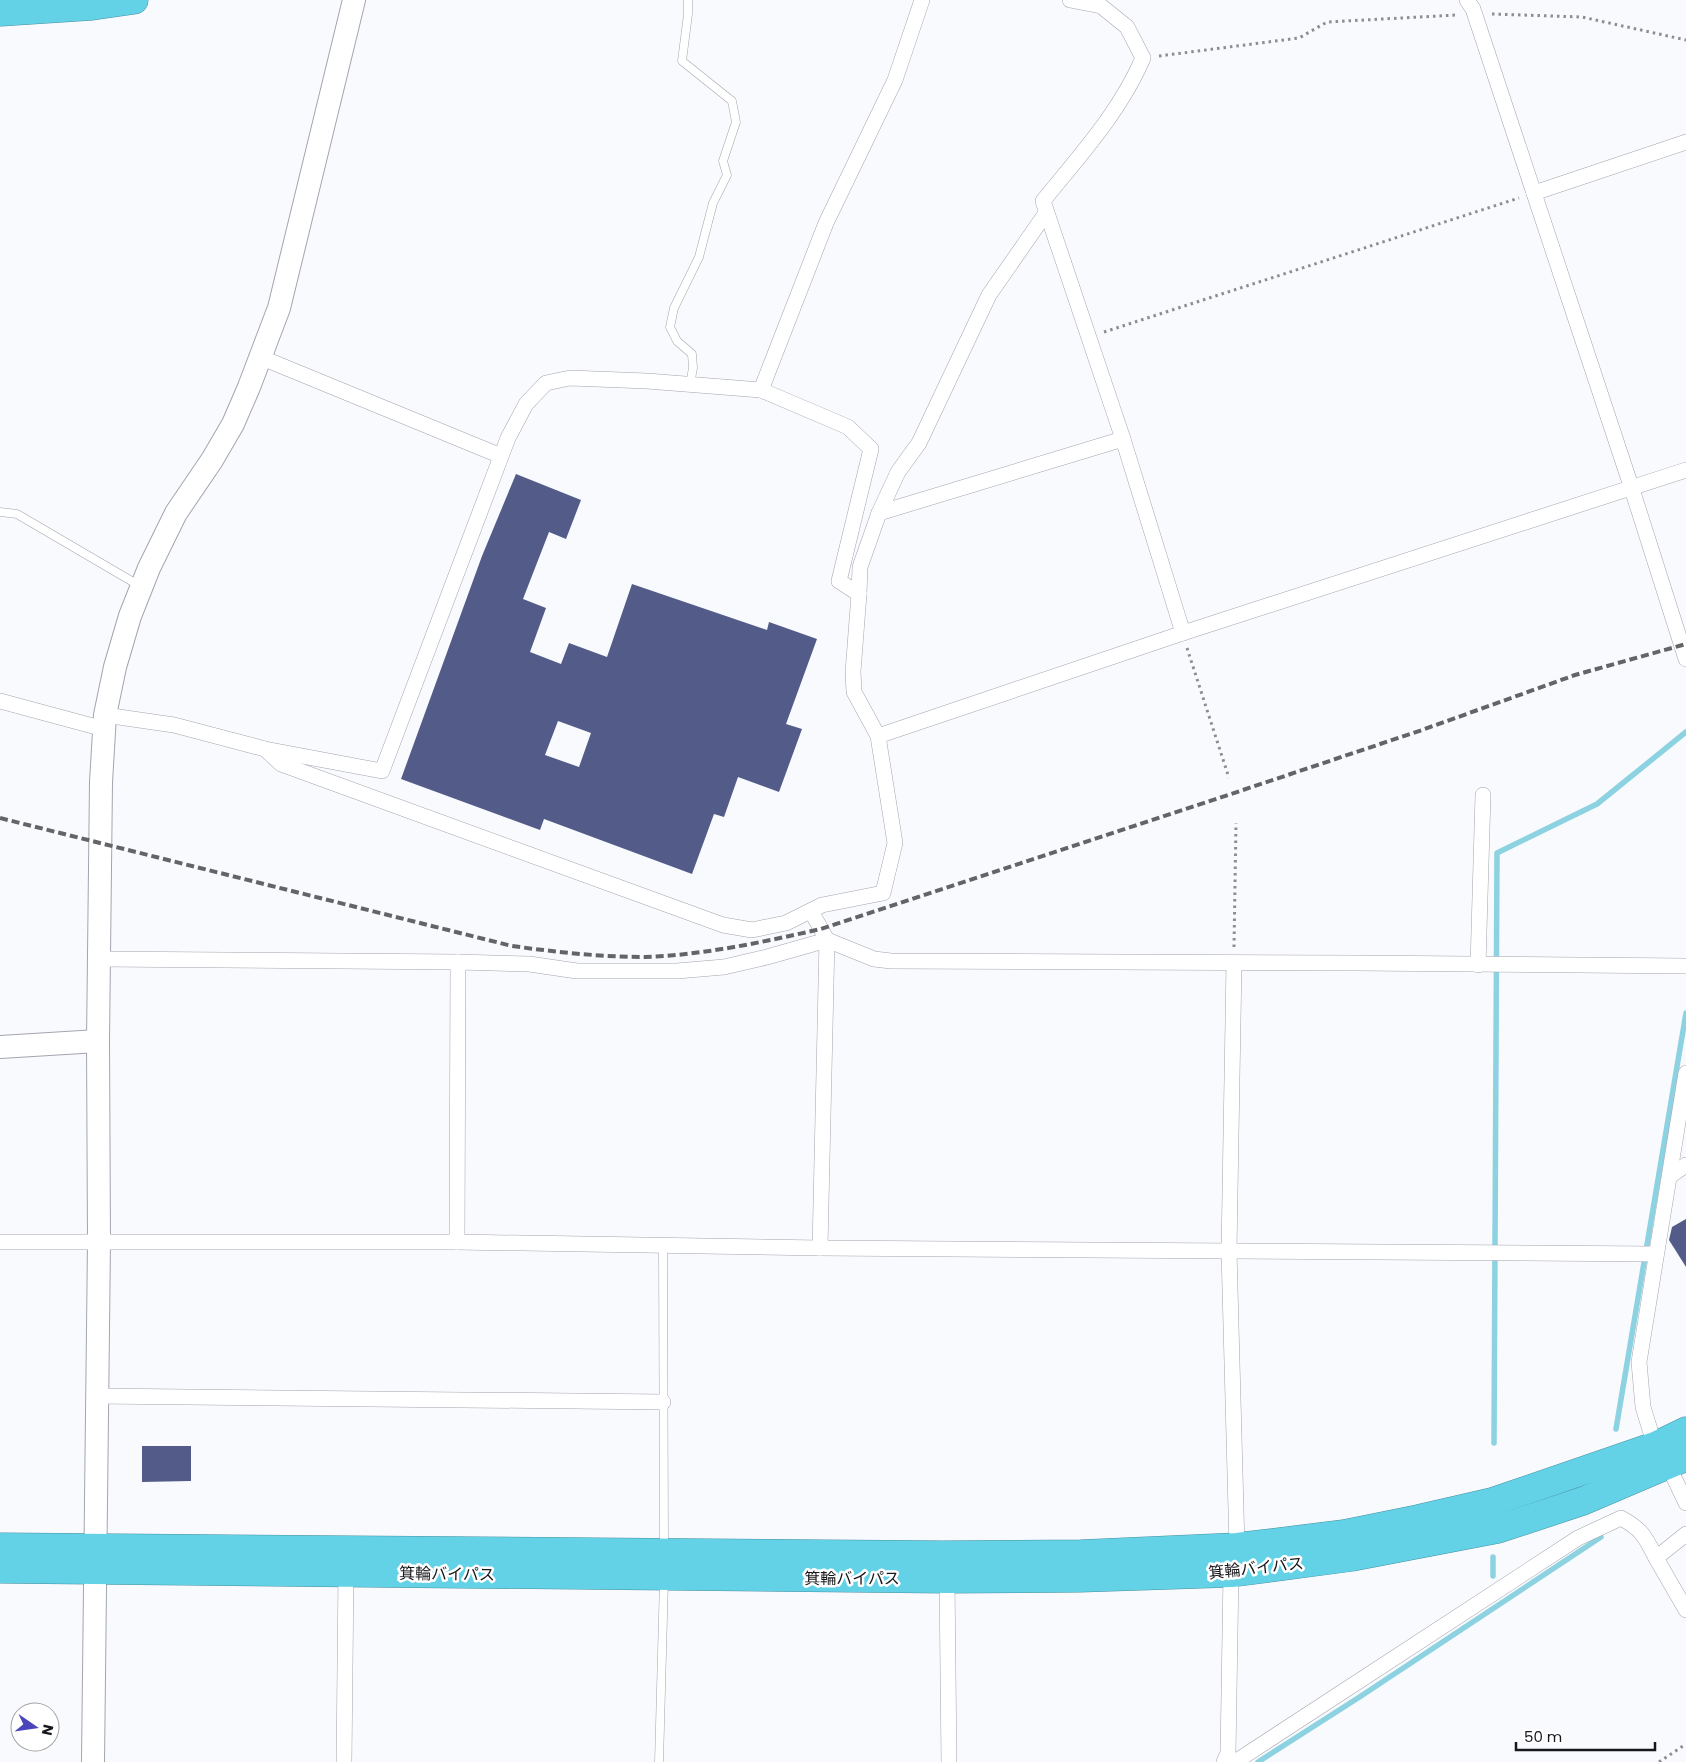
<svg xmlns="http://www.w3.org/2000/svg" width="1686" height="1762" viewBox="0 0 1686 1762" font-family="Poppins,'Noto Sans JP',sans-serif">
<rect width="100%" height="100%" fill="#f9fafe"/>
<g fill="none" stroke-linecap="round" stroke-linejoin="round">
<!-- stream -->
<g stroke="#8cd2e1" stroke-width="5.5">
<polyline points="1616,1429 1686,1013"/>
<polyline points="1494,1443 1497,853 1597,804 1686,732"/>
<polyline points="1493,1557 1493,1576"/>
<polyline points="1258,1762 1358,1698 1601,1537"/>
</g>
</g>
<!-- building -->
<g fill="#535c89" fill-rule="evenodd">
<path d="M516,474L581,500L566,539L549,532L523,599L546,608L530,652L561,664L569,643L607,657L632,584L767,630L769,622L817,639L786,724L802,729L779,792L738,777L724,817L714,814L692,874L544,819L540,830L401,779L482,556ZM558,721L591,733L579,767L545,755Z"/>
<polygon points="1686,1219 1686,1267 1669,1240 1672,1227"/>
<polygon points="142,1446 191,1446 191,1481 142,1482"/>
</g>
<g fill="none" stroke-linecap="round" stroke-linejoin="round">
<!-- lane casing -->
<g stroke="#a3a5af" stroke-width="9">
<g id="lane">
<polyline points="688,0 688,14 682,61 732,101 736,122 723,161 727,175 713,203 699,257 674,308 670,327 677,341 692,354 693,368 690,384"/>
<polyline points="0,512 17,514 140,586"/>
<polyline points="663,1245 664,1548"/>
<polyline points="659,1762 664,1580"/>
</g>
</g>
<!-- street casing -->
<g stroke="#a3a5af" stroke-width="16">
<g id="street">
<path d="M1070,0L1101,6L1127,27L1143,58C1120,112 1080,155 1043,201L1123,439L1183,633"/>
<polyline points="1467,0 1473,9 1631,486 1686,659"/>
<polyline points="1534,193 1686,142"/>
<polyline points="260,357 501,456"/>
<polyline points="761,390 826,223 895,80 922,0"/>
<polyline points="879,513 898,472 919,443 989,295 1046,213"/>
<polyline points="859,594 860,567 879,513 1123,439"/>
<polyline points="0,701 104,729"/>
<polyline points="105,715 174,725 265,749 382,771 508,438 526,404 546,383 570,378 647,381 761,390 848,427 871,449 839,581 859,594 853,672 854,692 878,736"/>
<polyline points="265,749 281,764 723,925 752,930 786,923 822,905 883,893 895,843 878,736 1183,633 1686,470"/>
<polyline points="811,911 827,940 820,1248"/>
<polyline points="99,959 458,962 529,964 577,971 677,971 724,967 767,957 827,940 874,959 891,961 1357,963 1686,966"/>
<polyline points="1478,965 1483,795"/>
<polyline points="1670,1176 1686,1165"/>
<polyline points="0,1242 457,1242 820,1248 1656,1254"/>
<polyline points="457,1242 458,962"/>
<polyline points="96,1396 663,1402"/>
<polyline points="1655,1446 1643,1407 1639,1362 1686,1073"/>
<polyline points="1668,1465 1686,1503"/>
<polyline points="1656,1558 1686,1610"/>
<polyline points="947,1579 949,1762"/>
<polyline points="344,1762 346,1572"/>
<polyline points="1224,1762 1228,1753 1231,1573 1237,1547 1229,1251 1234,963"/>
<path d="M1235,1762L1578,1538L1621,1518C1643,1530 1645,1537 1656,1558L1686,1534"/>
</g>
</g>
<!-- secondary casing -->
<g stroke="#a3a5af" stroke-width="24">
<g id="secondary">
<polyline points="0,1047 98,1041"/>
<polyline points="93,1762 99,1242 98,1041 101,782 105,715 115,667 130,616 149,568 176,513 212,460 233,424 249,387 279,308 354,0"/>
</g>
</g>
<!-- highway casing -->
<g stroke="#4991a0" stroke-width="29">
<g id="highway">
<polyline points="0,12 92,6 134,0"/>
<polyline points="0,1547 943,1555 1081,1554 1237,1547 1344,1534 1418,1519 1492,1502 1655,1446 1686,1431"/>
<polyline points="0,1569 947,1579 1079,1578 1231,1573 1352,1557 1498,1529 1583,1501 1686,1457"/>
</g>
</g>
<!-- path -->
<g stroke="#8c8d91" stroke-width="3" stroke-dasharray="2.5 4" stroke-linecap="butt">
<polyline points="1492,14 1582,17 1686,40"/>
<polyline points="1159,56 1299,38 1327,22 1457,15"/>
<polyline points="1104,332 1519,198"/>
<polyline points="1187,648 1229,778"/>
<polyline points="1234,947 1236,823"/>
<polyline points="1659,1762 1686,1744"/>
</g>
<!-- lane -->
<use href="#lane" stroke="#fff" stroke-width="8"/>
<!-- street -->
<use href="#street" stroke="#fff" stroke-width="15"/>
<!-- secondary -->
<use href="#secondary" stroke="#fff" stroke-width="22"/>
<!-- highway -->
<use href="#highway" stroke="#63d2e7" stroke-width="28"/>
<!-- rail -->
<path stroke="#646468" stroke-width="4" stroke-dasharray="8 4" stroke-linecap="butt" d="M0,818L512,946C556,952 600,957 645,957C704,955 763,942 821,929L1231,794L1422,730L1575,675L1686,644"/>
</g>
<g text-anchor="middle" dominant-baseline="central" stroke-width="5" stroke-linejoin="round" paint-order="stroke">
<!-- street labels -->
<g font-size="16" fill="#18181c" stroke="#fff">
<text transform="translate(1256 1568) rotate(-6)">箕輪バイパス</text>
<text transform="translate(447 1574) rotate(1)">箕輪バイパス</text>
<text x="852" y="1578">箕輪バイパス</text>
</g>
</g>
<!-- north arrow -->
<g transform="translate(35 1727) rotate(103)"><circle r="24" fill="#ffffff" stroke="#a3a3a4"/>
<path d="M0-4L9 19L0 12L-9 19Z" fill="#4b44ba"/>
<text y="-8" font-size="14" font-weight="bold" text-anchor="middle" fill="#18181c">N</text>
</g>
<!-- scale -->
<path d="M1516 1742v8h139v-8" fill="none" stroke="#18181c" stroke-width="2.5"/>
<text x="1524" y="1742" font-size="15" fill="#18181c" stroke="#ffffff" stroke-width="4" paint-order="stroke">50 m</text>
</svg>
